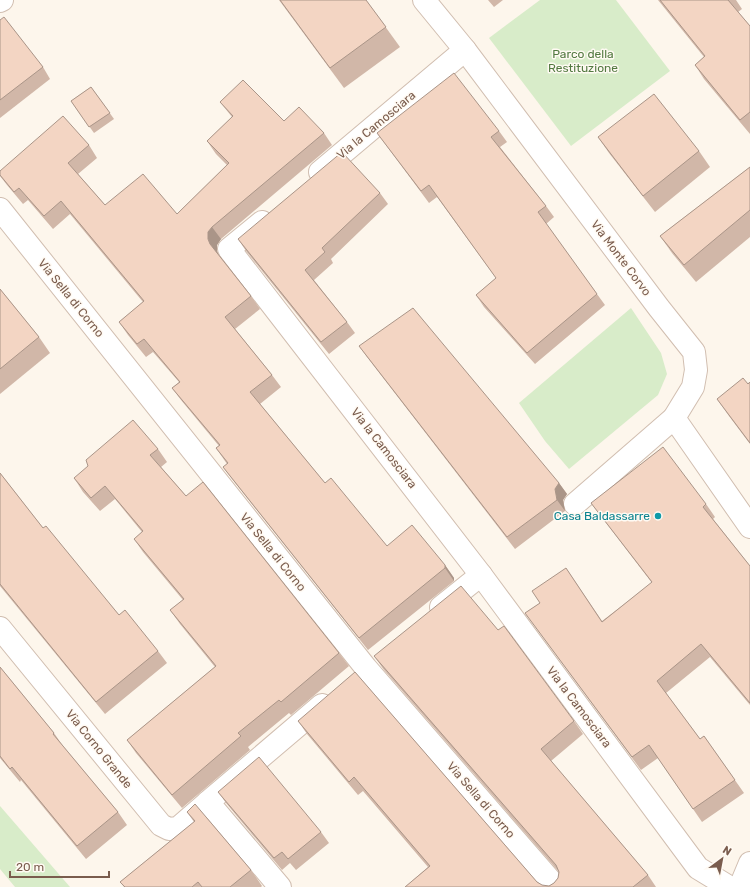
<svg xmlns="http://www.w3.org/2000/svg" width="750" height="887" viewBox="0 0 750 887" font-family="Rubik,sans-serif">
<rect width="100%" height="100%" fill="#fdf6ec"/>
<!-- green -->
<g fill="#d8ecc9">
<polygon points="540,0 616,0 670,71 571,146 489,38"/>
<polygon points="631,308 661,353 667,374 658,395 569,469 545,441 519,403"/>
<polygon points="0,806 70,887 15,887 0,869"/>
</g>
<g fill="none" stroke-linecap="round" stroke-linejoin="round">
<!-- minor casing -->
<g stroke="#d1beb0" stroke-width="24">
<g id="minor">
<polyline points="424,0 465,50 659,308 694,352 696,370 693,387 674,418 750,527"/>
<polyline points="0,1 2,0"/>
<polyline points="320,172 465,50"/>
<polyline points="0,209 366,668 556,887"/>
<polyline points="262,222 229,249 481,575 698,868 729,887"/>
<polyline points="575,504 674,418"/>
<polyline points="441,607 481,575"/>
<polyline points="0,628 161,825 169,829 178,828 208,802"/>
<polyline points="280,887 208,802 322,705"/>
<polyline points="740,887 750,863"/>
</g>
</g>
<!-- minor -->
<use href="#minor" stroke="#fff" stroke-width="22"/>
</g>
<!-- wall -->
<g fill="#d1b7a8">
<polygon points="279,0 366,0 400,47 344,88"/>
<polygon points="488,0 503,0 494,7"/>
<polygon points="658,0 736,0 742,9 738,12 750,26 750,134 704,79 695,65 704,57"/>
<polygon points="0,20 43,67 50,79 0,118"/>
<polygon points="91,87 114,119 94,133 71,101"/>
<polygon points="220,102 324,133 332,145 221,239 217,245 217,251 218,254 251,296 260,309 235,329 272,375 281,387 260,404 325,483 387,546 445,565 454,578 454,581 368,650 232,479 223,467 227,464 216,448 219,446 181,400 172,388 179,382 153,352 146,357 128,335 119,322 143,302 70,214 53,229 28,200 23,204 7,185 0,176 0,171 89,145 97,158 78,174 105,205 177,214 227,165 216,154 207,141 232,117"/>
<polygon points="499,131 507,142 500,147 546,206 554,217 546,224 605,305 535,364 484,307 476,295 496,278 437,197 429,203 377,133"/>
<polygon points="598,137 699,151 710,167 655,212 609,153"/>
<polygon points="750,167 750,237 696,282 672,253 660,236"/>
<polygon points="380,193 388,204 331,259 333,263 314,280 347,322 355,333 329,354 246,251 238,239"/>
<polygon points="0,289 39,337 50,353 0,394"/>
<polygon points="359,346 559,483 567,494 563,500 565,511 515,549 367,357"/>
<polygon points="750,382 750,444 729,416 717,399"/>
<polygon points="158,449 167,462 161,467 186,496 339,653 349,666 291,715 289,713 248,747 250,750 182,808 136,753 127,740 215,667 180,624 170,610 183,600 143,552 134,539 142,532 115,499 100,511 83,492 74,478"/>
<polygon points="0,473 43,528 119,615 158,651 167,663 105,714 0,586"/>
<polygon points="591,503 706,504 715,517 713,519 750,566 750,705 710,657 666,693 700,739 704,736 744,793 702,822 658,758 641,770 525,613 540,603 566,568 602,621 652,583 600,515"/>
<polygon points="374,656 574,721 583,734 551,761 648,875 656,887 405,887 428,867 363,791 358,795 307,734 298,721 542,885 549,886 554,883 558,878 559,872 384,670"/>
<polygon points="0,667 54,733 63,746 118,812 127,825 86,859 21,780 20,782 0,758"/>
<polygon points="218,792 321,832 329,843 296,870 290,863 282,870 226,803"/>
<polygon points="187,812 251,870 262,886 261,887 124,887 120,882 194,822"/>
</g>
<!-- shaded-wall -->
<g fill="#aa9588">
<polygon points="212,227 221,239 217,245 217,251 219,257 210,244 208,239 208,232"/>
<polygon points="559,483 567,494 563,500 565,511 557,500 555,489"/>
<polygon points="445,565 454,578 454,581 445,568"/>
</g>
<!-- building -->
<g fill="#f3d5c3" stroke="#aa9588">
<polygon points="280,0 366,0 386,27 330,68"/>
<polygon points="660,0 728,0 750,26 750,112 740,120 695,65 705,56"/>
<polygon points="4,17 43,67 0,100 0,20"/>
<polygon points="454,73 499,131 491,137 546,206 538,212 597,294 527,353 476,295 496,278 429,185 421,191 377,133"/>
<polygon points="243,80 284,121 299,107 324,133 212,227 208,232 208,239 210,244 251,296 225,317 272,375 250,392 325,483 331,478 387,546 412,525 445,565 445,568 359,638 223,467 228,463 216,448 220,445 172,388 180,382 144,339 137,344 119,322 144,301 61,201 44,216 19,188 14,192 0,175 0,171 63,116 89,145 68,163 105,205 143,174 177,214 229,163 207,141 233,116 220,102"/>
<polygon points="91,87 110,113 89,127 71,101"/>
<polygon points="654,94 699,151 643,196 598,137"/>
<polygon points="342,152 380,193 322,248 325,252 305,270 347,322 321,342 238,239"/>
<polygon points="750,167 750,210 684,265 660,236"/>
<polygon points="0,289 39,337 0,369"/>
<polygon points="413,308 559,483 555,489 557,500 507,537 359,346"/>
<polygon points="743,378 748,384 750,382 750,443 717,399"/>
<polygon points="133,420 158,449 150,455 186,496 203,482 339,653 281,702 279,700 238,733 241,736 172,795 127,740 216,666 170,610 184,599 134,539 143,531 105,486 91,498 74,478 88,466 86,460"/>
<polygon points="663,447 706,504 703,507 750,566 750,703 701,644 657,681 700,739 704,736 735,780 693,809 649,745 632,757 525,613 540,603 532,591 566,568 602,622 652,582 591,503"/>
<polygon points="0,473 43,528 46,526 119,615 125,610 158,651 96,702 0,584"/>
<polygon points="461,586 498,630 504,626 574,721 541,749 648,875 633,887 405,887 430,866 354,777 349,782 298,721 355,672 537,882 542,885 549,886 554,883 558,878 559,872 556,865 374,656"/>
<polygon points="0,667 54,733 53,734 118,812 77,846 12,767 10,769 0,756"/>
<polygon points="259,757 321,832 288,859 282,852 274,858 218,792"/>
<polygon points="195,804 251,870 230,887 202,887 198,882 192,887 125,887 120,882 195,821 187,812"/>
</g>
<!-- markers -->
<circle fill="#0f9aa8" stroke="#fffaf3" stroke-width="1.5" cx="658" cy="516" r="4"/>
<g text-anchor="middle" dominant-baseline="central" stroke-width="3" stroke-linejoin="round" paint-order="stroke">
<!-- park labels -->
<g font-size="12" fill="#537a41" stroke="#fffaf3">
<text x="583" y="54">Parco della<tspan x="583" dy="14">Restituzione</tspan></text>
</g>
<!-- street labels -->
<g font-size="12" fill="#7a5c4d" stroke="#fffaf3">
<text transform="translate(376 125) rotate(-40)">Via la Camosciara</text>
<text transform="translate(621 258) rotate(53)">Via Monte Corvo</text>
<text transform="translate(71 298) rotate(51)">Via Sella di Corno</text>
<text transform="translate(384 448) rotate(52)">Via la Camosciara</text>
<text transform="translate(273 552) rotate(51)">Via Sella di Corno</text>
<text transform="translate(579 707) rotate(53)">Via la Camosciara</text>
<text transform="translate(99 749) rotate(51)">Via Corno Grande</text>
<text transform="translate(481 800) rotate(49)">Via Sella di Corno</text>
</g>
<!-- culture labels -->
<g font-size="12" fill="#0d838f" stroke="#fffaf3" text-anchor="end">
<text x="650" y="516">Casa Baldassarre</text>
</g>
</g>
<!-- north arrow -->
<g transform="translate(722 859) rotate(32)" stroke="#fffaf3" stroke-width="3" paint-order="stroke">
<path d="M0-3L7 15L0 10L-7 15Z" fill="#7a5c4d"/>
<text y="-6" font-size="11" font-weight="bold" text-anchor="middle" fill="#7a5c4d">N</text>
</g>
<!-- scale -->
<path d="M10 871v6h99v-6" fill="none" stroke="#7a5c4d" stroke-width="2"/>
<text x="16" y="871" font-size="12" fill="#7a5c4d" stroke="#fffaf3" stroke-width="3" paint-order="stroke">20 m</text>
</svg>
